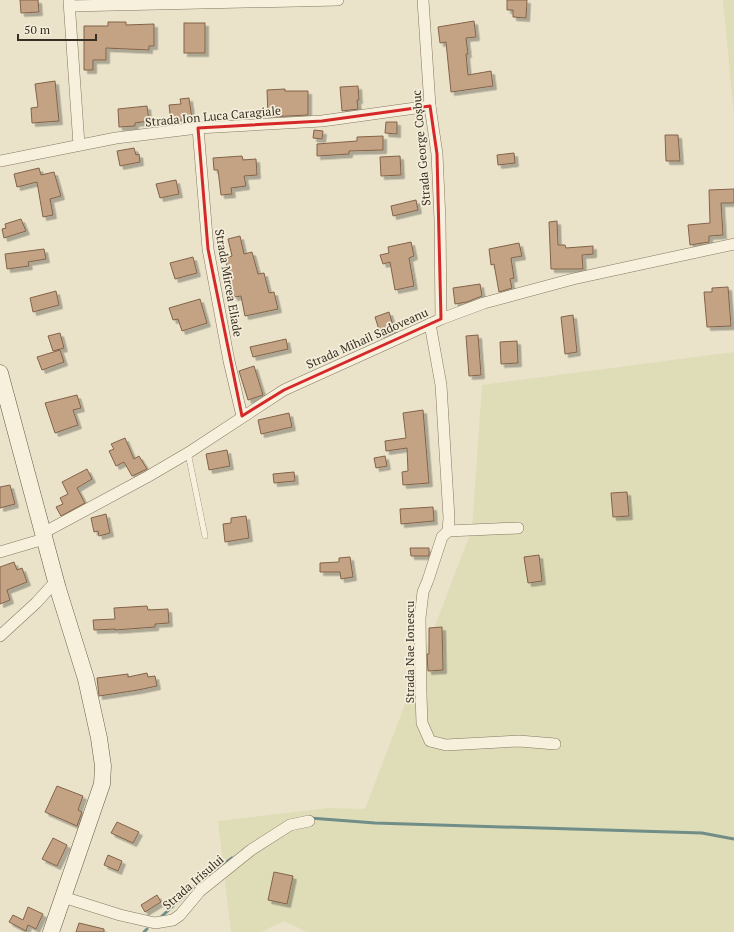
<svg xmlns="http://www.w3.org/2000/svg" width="734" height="932" viewBox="0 0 734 932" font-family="'PT Serif',serif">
<defs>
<filter id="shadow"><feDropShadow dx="3.5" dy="3.5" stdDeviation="0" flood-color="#0004"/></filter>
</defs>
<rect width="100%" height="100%" fill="#eae3ca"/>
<!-- farmland -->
<g fill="#dfdcb8">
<polygon points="723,0 734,0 734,115"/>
<polygon points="734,352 734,932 307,932 284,921 261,932 231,932 218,821 329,808 365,809 472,529 482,385"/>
</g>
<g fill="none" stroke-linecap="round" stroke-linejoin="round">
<!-- stream -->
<g stroke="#718d88" stroke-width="3">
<polyline points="310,818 375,823 702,833 734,839"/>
<polyline points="161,917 194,887 232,858"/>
<polyline points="144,932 147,929"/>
</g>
</g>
<!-- building -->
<g fill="#c4a384" stroke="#826349" filter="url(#shadow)">
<polygon points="20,0 38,0 39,12 21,13"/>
<polygon points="507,0 527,0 526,18 513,17 513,10 507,10"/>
<polygon points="474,21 476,37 466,38 468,54 466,54 468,75 491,71 493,86 451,92 446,42 440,43 438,27"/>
<polygon points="108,22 126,22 126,25 154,24 154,46 149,46 149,50 106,48 106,60 93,60 93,70 84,70 84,26 108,26"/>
<rect x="184" y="23" width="21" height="30"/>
<polygon points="55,81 59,121 32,123 31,108 38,107 35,84"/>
<polygon points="358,86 359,100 357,100 358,109 342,111 340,87"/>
<polygon points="285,89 285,91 308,91 308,115 268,117 267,90"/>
<polygon points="189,98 192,119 171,121 169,105 181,104 180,99"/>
<polygon points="147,106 149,121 135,123 135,126 119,127 118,109"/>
<polygon points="386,122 397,122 397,134 385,133"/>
<polygon points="314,130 323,131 322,139 313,138"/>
<polygon points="665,135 678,135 680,161 666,161"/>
<polygon points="383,136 383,150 349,151 349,154 317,156 317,144 357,141 357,137"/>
<polygon points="134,148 136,155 139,154 140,162 120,166 117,151"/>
<polygon points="514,153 515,163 498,165 497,155"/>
<polygon points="242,156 243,160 256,159 257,175 244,176 246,186 231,188 232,194 221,195 218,170 214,170 213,158"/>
<polygon points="400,156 401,175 381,176 380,157"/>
<polygon points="39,168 41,175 54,172 61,196 50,199 53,215 43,217 37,182 17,187 14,174"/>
<polygon points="176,180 179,194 160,198 156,184"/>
<polygon points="734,189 734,203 721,203 723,235 709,236 709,242 690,245 688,225 710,223 709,190"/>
<polygon points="416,200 418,210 393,216 391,206"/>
<polygon points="21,219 26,231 4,238 2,229 6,228 5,224"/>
<polygon points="557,221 558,245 565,245 566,248 593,246 593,254 582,255 583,269 551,269 549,222"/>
<polygon points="240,236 244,254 252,252 258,274 264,273 269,293 274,292 278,309 245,316 241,296 234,297 225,258 232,256 228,239"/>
<polygon points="411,242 414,256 409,258 414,286 395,290 390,262 383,264 380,255 389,253 388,247"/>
<polygon points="519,243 522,256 511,258 514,278 510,279 512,288 499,292 494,264 491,265 489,249"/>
<polygon points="44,249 46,259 28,262 29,266 7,269 5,254"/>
<polygon points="193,257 197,273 175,279 170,263"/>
<polygon points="480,284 482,296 467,302 455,304 453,288"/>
<polygon points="728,287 731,326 707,327 704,292 712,292 712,288"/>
<polygon points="56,291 59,305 33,312 30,298"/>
<polygon points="200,299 207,323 182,331 178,319 173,320 169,308"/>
<polygon points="389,312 395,332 381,336 375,317"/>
<polygon points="573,315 577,352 565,354 561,317"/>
<polygon points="60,333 64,348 53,351 48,336"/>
<polygon points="478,335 481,375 469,376 466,336"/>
<polygon points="286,339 288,349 253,357 250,347"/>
<polygon points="517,341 518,363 501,364 500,342"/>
<polygon points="60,350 64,362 42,370 37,357"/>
<polygon points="254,366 263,395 248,400 239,371"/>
<polygon points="77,395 81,408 73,410 78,425 55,433 45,403"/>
<polygon points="423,410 429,483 403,485 402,472 408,471 407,448 386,451 385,441 406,438 403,413"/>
<polygon points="289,413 292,427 261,434 258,420"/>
<polygon points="125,438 134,459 139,456 147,469 132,476 124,462 116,466 109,451 114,449 111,444"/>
<polygon points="227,450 230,466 209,470 206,454"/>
<polygon points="385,456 387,466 376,468 374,458"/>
<polygon points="87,469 92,479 77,488 85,503 61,516 56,507 63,504 60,498 68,494 62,482"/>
<polygon points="294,472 295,481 274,483 273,474"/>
<polygon points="10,485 15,504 0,508 0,487"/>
<polygon points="627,492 629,516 613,517 611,493"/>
<polygon points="433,507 434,521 401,524 400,509"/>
<polygon points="106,514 110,533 99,536 98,531 94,532 91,518"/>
<polygon points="246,516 249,538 225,542 223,524 231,523 231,518"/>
<polygon points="410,548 429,548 429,556 411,556"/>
<polygon points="539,555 542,581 528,583 524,557"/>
<polygon points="350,557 353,577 341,579 340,572 320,572 320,563 339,562 339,558"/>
<polygon points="14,562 17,570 22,568 27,582 7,590 10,600 0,604 0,567"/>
<polygon points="147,606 148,610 168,609 169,623 155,624 155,627 115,630 115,629 94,630 93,620 115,619 114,608"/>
<polygon points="442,627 443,670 428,671 427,654 429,654 429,628"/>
<polygon points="147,673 148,677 155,676 157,686 138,690 99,696 97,678 128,674 128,677"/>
<polygon points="57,786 83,796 78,810 82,812 77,826 45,812"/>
<polygon points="117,822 139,832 133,843 111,833"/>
<polygon points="53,838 67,845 57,866 42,859"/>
<polygon points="108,855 122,861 118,871 104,865"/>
<polygon points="274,872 293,876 287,904 268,900"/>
<polygon points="157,895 161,902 145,912 141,905"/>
<polygon points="28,907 43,914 36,929 28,925 26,931 9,922 13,915 23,920"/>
<polygon points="79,923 104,929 104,932 76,932"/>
</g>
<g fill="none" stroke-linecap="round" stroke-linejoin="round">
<!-- lane casing -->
<g stroke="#857760" stroke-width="6">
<polyline id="lane" points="188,453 205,536"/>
</g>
<!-- street casing -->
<g stroke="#857760" stroke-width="12">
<g id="street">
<polyline points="423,0 430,106 437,154 440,220 441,319"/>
<polyline points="69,1 79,145"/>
<polyline points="70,6 338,0"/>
<polyline points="198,128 208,249 229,361 242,416"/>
<polyline points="0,161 116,138 198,128 322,121 430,106"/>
<polyline points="430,324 441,385 449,518 448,531 442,537 428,580 423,592 420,618 421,695 422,723 430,741 446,745 519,741 555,744"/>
<polyline points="448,531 518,528"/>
<polyline points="43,533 147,477 188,453 284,390 441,319 484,303 573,279 734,244"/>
<polyline points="0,552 44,539"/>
<polyline points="0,636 36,603 56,581"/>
<polyline points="63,897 120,915 155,923 173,920 180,915 200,891 251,850 290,825 309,821"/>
</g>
</g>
<!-- secondary casing -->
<g stroke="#675843" stroke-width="17">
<polyline id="secondary" points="0,373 58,589 86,679 99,738 103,766 102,784 51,932"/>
</g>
<!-- lane -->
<use href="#lane" stroke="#f6f0dd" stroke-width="5.5"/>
<!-- street -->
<use href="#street" stroke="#f6f0dd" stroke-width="11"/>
<!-- secondary -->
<use href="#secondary" stroke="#f6f0dd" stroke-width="16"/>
</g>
<!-- marked area -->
<path fill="none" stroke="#d62828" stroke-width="3" stroke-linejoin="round" d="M430,106L437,154L441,319L284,390L242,416L208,249L198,128L322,121Z"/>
<g text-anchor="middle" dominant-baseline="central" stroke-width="3.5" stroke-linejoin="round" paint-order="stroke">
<!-- street labels -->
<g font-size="12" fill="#382e22" stroke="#f3edd9">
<text transform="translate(213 116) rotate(-5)">Strada Ion Luca Caragiale</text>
<text transform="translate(421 148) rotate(-95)">Strada George Coșbuc</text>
<text transform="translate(229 283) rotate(80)">Strada Mircea Eliade</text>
<text transform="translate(367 338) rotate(-24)">Strada Mihail Sadoveanu</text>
<text transform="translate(409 652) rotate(-90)">Strada Nae Ionescu</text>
<text transform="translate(193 882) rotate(-41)">Strada Irisului</text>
</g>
</g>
<!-- scale -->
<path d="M18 34v6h78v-6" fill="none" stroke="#382e22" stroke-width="2"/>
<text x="24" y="34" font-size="12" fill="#382e22" stroke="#f3edd9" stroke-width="3" paint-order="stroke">50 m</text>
</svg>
